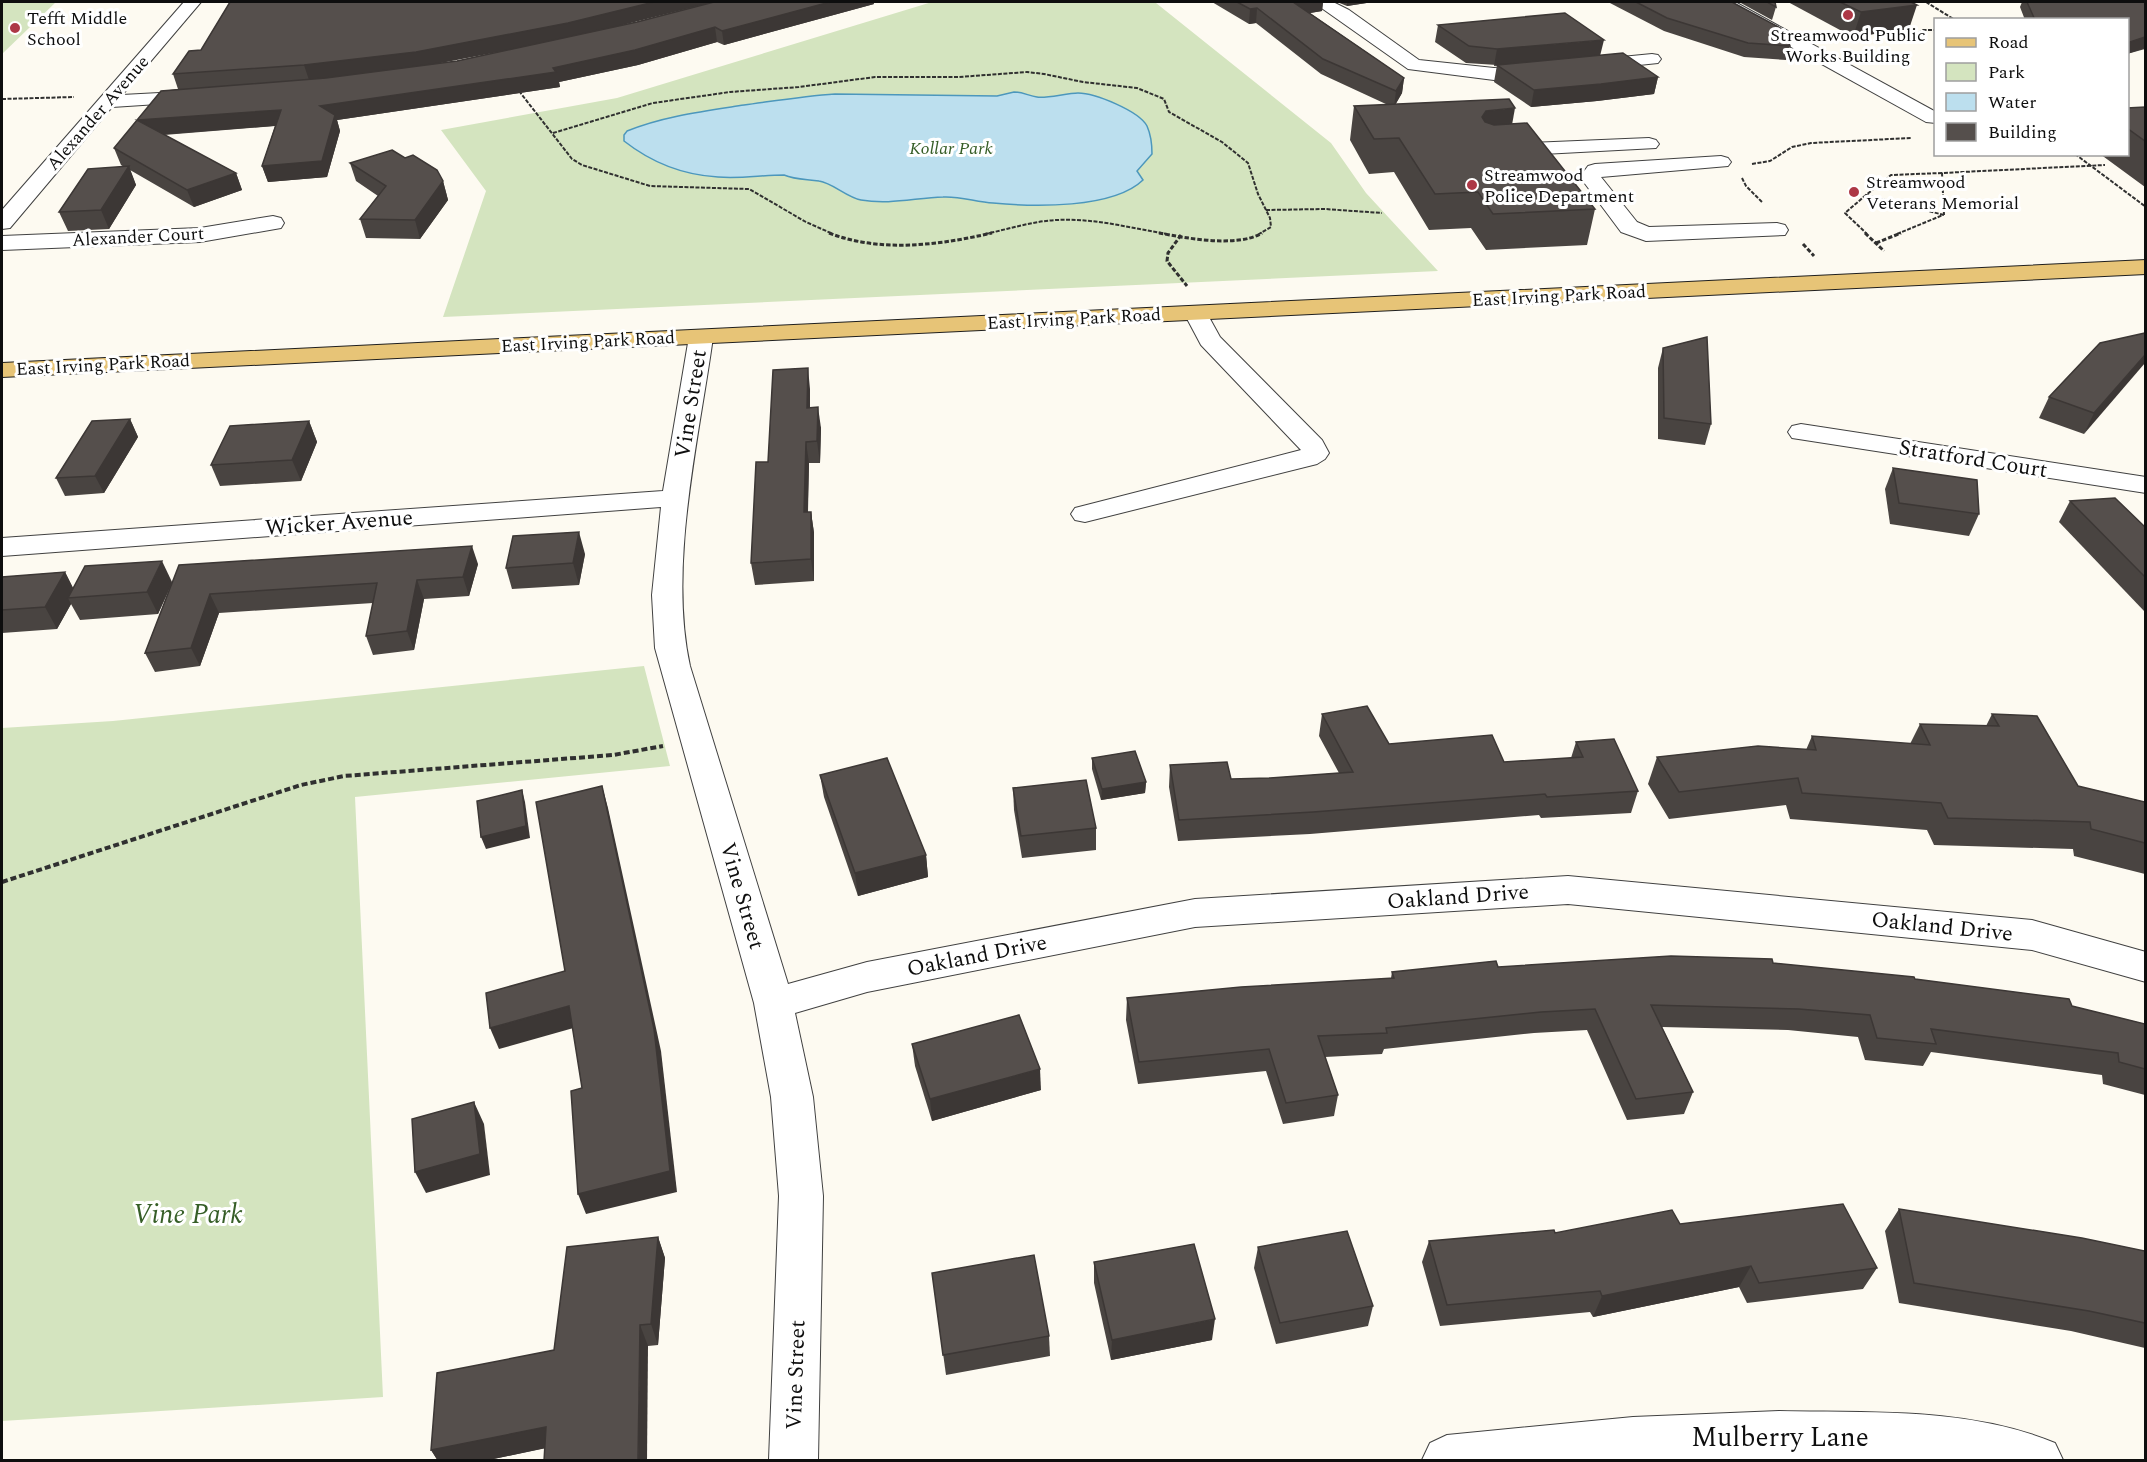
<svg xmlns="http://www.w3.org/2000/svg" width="2147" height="1462" viewBox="0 0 2147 1462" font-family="Spectral,serif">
<rect width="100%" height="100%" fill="#fdfaf1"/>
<!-- green -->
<g fill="#d4e4bf">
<polygon points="2,2 56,2 2,54"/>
<polygon points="932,2 1156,3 1331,143 1366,193 1438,271 443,317 486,191 441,130 617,98"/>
<polygon points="644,666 670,766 355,797 383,1397 2,1421 2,728 113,721"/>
</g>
<!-- water -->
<path fill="#bcdfee" stroke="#4c97bc" stroke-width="1.5" d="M1014,92C1023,92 1029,96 1037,97C1045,99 1067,93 1078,93C1095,93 1139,111 1147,126C1151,135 1152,145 1152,154L1137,171L1143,180C1113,209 1033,207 993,203C976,202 960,196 943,197C915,198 889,205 861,200C846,197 833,183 819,181C807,179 796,180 784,175C762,175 740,179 718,177C683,175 652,163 624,141V135L627,131C664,116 705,111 744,105C774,101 805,96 835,94L997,96Z"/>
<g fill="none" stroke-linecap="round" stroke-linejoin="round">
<!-- minor casing -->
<g stroke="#414141" stroke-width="2">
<g id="minor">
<polygon points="184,2 201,2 122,95 197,91 204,93 206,97 204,101 112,107 10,228 2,229 2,210"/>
<polygon points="1313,2 1333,2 1349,10 1419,60 1494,68 1540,64 1546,65 1549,69 1546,73 1540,74 1494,80 1408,69"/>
<polygon points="1715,2 1735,2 1936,112 1936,123 1926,122 1717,6"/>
<polygon points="1652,54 1658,55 1661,59 1658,63 1591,70 1585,69 1582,65 1585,61 1591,60"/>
<polygon points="1649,138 1656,140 1659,144 1656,148 1503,156 1496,154 1493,150 1496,146 1503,144"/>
<polygon points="1721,156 1728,158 1731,162 1728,166 1601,177 1637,222 1649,227 1777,223 1785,225 1788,230 1785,235 1646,241 1621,232 1580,177 1588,166 1595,164"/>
<polygon points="273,216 281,218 284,223 281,228 200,242 2,250 2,236 200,228"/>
<polygon points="1196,306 1204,308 1220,337 1322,440 1329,453 1325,459 1317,464 1085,522 1075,520 1071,514 1075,508 1301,450 1201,345 1184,313 1188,308"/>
<path d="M701,330L710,332L713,337C699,439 668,565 690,666L788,984L867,962L1195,899L1568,876L2032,920L2146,952V982L2032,950L1568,904L1195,927L867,992L795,1013L813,1097L823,1196L818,1460H769L779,1196L771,1097L754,1003L655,648L652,595L661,507L2,556V538L663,491L689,337L692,332Z"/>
<polygon points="1801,424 2146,477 2146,493 1792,438 1788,432 1792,426"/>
<path d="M1779,1411C1871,1413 1969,1407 2055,1443L2063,1460H1422L1430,1443L1447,1435L1633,1417Z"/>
</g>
</g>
<!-- major casing -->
<g stroke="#1f1f1f" stroke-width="2">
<polygon id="major" points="2146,260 2146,274 2,377 2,363"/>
</g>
<!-- path-far2 -->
<g stroke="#303030" stroke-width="2" stroke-dasharray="4 1.5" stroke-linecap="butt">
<polyline points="1926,2 1955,20"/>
<polyline points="1904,42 1923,30 1936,30"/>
<polyline points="519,91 572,159 582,165 650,186 749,189 806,222 833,234"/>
<polyline points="2,99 74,97"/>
<polyline points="553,133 653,103 730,92 799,87 875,77 959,77 1027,72 1044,74 1083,82 1137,88 1164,99 1169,112 1222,142 1248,163 1258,194 1270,218 1271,227 1259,234"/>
<polyline points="2075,154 2146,207"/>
<polyline points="1752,164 1770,161 1792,147 1811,143 1911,138"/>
<polyline points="1942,173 1891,175 1866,195 1944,215"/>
<polyline points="1742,178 1746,186 1762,202"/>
<polyline points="1866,195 1845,213 1867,234"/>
<polyline points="1266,210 1325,209 1382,213"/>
<polyline points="1944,215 1942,173 2105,165"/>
<path d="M985,234C1009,229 1033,221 1057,220C1094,218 1131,228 1167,234"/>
<polyline points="1897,234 1943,215"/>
</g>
<!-- path-far1 -->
<g stroke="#303030" stroke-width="3" stroke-dasharray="4.5 2" stroke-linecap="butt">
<path d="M829,233C881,253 939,245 992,233"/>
<path d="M1159,233C1186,238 1237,248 1262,233"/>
<polyline points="1865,233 1884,251"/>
<polyline points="1181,235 1168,253 1167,261 1187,286"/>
<polyline points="1876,243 1901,233"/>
<polyline points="1803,244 1814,256"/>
</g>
<!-- path -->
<polyline stroke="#303030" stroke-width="4" stroke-dasharray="6 3" stroke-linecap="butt" points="2,882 301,785 344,776 613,755 663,746"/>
<!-- minor -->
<use href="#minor" fill="#fff" fill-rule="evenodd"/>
<!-- major -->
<use href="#major" fill="#e7c477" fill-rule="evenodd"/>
</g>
<!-- wall -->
<g fill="#494441" fill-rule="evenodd">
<path d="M230,2H873L874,4L724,45L717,42L638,65L559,82L560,87L337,120L340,131L327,177L268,182L262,166L275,126L164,135L236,173L242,190L194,207L130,170L136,185L109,229L68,231L59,212L88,169L124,167L121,165L114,148L161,91L178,89L173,74L189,51L201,50ZM707,3L637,22L616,26ZM510,49L457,61L433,64Z"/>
<polygon points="1212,2 1323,2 1322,11 1310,13 1404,78 1402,93 1395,105 1512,124 1595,209 1587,245 1486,250 1471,228 1429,230 1394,172 1369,174 1350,140 1354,106 1388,105 1321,74 1256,23 1249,24"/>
<polygon points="1337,2 1373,2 1347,6"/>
<polygon points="1608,2 1732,2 1790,46 1786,60 1744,57 1664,31"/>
<polygon points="1739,2 1775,2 1776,7 1772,20"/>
<polygon points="1788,2 1911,2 1909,29 1853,37"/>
<polygon points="2022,2 2145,2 2145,49 2127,54 2127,20 2025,20 2020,7"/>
<polygon points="1438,25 1600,55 1658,77 1654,94 1597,101 1531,107 1494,82 1497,65 1466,63 1435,42"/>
<polygon points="2145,107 2145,187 2100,154 2127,154 2127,108"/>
<polygon points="350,163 443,181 448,200 420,239 366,238 360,219 378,196 356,181"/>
<polygon points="2145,333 2084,434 2039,418 2049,397"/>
<polygon points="1663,348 1711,424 1705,445 1658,439 1658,368"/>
<polygon points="810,389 810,408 821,428 820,463 809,463 808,512 811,512 814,533 814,581 755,585 751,563 768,462"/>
<polygon points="130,419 138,437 104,493 65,496 56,478"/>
<polygon points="309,421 317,442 301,481 220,486 211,465"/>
<polygon points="1893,468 1979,514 1969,536 1890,524 1885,489"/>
<polygon points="2070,501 2145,527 2145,612 2059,522"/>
<polygon points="585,554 579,585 512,589 506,568"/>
<polygon points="478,564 469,596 424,599 414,650 373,655 366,636 373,603 219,613 200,666 155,672 145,653 170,588 158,614 80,620 71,604 57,629 2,633 2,577 65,572 73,588"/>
<polygon points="1322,714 1389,744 1504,762 1571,758 1576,742 1638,791 1631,813 1541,818 1539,815 1310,834 1178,841 1169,787 1170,765 1231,779 1269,778 1339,773 1319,736"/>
<polygon points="1992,714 2078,786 2145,802 2145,874 2074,856 2073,849 1934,845 1927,830 1790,819 1786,805 1669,819 1648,784 1657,757 1806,750 1812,736 1910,744 1920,724 1986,726"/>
<polygon points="1092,758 1146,782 1145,793 1101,800 1092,769"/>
<polygon points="820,775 926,855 928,877 858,896 824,797"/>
<polygon points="1013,788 1096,828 1096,850 1022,858 1014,810"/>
<polygon points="1773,963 1915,979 2072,1006 2145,1024 2145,1095 2103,1084 2102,1075 1931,1052 1923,1066 1865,1060 1858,1037 1788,1030 1662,1027 1693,1092 1684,1114 1627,1120 1587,1030 1534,1033 1384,1049 1382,1054 1325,1057 1338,1095 1334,1116 1283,1124 1266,1071 1138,1084 1126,1020 1127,998 1391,978 1392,972 1498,967"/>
<polygon points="912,1044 1041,1090 932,1121 915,1066"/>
<polygon points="1899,1209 2145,1251 2145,1348 2071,1331 1899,1303 1885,1231"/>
<polygon points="1680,1224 1877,1268 1863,1289 1747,1303 1739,1287 1593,1317 1590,1312 1440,1326 1422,1262 1429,1241"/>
<polygon points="658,1237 665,1258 658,1345 648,1346 545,1448 484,1461 438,1461 431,1450 554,1350"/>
<polygon points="1258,1247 1373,1306 1368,1326 1276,1344 1254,1268"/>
<polygon points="1094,1262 1212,1340 1111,1360 1094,1283"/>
<polygon points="932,1273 1049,1336 1050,1356 946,1375"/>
</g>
<!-- shaded-wall -->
<g fill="#3c3735">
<polygon points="654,2 714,2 571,38 420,67 309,80 304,65"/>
<polygon points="830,2 873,2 874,4 724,45 722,31"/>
<polygon points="1293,2 1323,2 1322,11 1292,16"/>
<polygon points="1347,2 1373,2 1347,6"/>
<polygon points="1917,5 1909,29 1853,37 1861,12"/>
<polygon points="1257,8 1256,23 1249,24 1250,9"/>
<polygon points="715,27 717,42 638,65 559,82 560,87 337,120 340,131 327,177 268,182 262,166 320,106 553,68"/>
<polygon points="2145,37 2145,48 2127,54 2127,43"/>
<polygon points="1604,40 1600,56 1494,66 1497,49"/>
<polygon points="1658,77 1654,94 1597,101 1531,107 1534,90"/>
<polygon points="1404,78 1402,93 1394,107 1396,91"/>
<polygon points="1515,108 1509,142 1480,145 1482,117 1486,111"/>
<polygon points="281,110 286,125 144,136 137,120"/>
<polygon points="129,166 136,185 109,229 101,210"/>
<polygon points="236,173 242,190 194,207 187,190"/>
<polygon points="443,181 448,200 420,239 415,220"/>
<polygon points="2145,355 2145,363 2084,434 2094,413"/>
<polygon points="808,368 810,389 810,429 807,408"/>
<polygon points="818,407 821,428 820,463 817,441"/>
<polygon points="130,419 138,437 104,493 95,476"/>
<polygon points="309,421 317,442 301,481 292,460"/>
<polygon points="806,442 809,463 807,534 804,512"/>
<polygon points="811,512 814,533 814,581 811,559"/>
<polygon points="579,532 585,554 579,585 573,563"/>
<polygon points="472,546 478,564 469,596 463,577"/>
<polygon points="162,561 172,582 158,614 147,592"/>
<polygon points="65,572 76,594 68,598 71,604 57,629 45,607"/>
<polygon points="417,580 424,599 414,650 407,631"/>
<polygon points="210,594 219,613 200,666 191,648"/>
<polygon points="1146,782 1145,793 1101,800 1102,789"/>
<polygon points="602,786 608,808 661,1051 677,1192 586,1214 578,1194"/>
<polygon points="522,790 525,802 530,838 486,849 481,837"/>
<polygon points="926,855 928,877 858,896 855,873"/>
<polygon points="569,1006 577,1027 499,1049 490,1028"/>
<polygon points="1040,1069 1041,1090 932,1121 930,1099"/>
<polygon points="474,1102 484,1124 490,1175 426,1193 415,1172"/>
<polygon points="658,1237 665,1258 658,1345 651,1324"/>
<polygon points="1751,1266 1739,1287 1593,1317 1602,1296"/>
<polygon points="1215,1319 1212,1340 1111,1360 1112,1340"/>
<polygon points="640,1325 648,1346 647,1461 638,1461"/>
<polygon points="546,1427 556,1446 484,1461 438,1461 431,1450"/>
</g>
<!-- building -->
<g fill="#554f4c" stroke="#3c3735" stroke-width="1.5">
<polygon points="230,2 654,2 568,23 416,52 304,65 173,74 189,51 201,50"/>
<polygon points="714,2 830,2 722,31 715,27 635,50 553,68 556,72 320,106 335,115 322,161 262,166 281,110 137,120 236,173 187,190 114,148 161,91 326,78 457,61 637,22"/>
<polygon points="1237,2 1294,2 1293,2 1404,78 1396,91 1323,59 1257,8 1250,9"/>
<polygon points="1636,2 1732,2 1784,30 1790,46 1748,43 1667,18"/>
<polygon points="1767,2 1775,2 1776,7"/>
<polygon points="1840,2 1911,2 1917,5 1861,12"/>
<polygon points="2027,2 2145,2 2145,37 2127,43 2127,20 2035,20"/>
<polygon points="1565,13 1604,40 1497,49 1469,46 1438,25"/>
<polygon points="1623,53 1658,77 1601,84 1534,90 1497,65"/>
<polygon points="1509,99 1515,108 1486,111 1482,117 1485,122 1494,125 1527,123 1595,209 1493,214 1478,192 1435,194 1399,138 1374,139 1354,106"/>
<polygon points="2145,107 2145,141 2127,128 2127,108"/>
<polygon points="392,150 405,158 413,155 437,170 443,181 415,220 360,219 386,186 350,163"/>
<polygon points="129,166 101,210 59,212 88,169"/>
<polygon points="2145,333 2145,355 2094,413 2049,397 2100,343"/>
<polygon points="1707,337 1711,424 1664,418 1663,348"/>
<polygon points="808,368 807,408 818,407 817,441 806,442 804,512 811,512 811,559 751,563 756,462 768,462 773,370"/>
<polygon points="130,419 95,476 56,478 92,421"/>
<polygon points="309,421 292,460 211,465 230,426"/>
<polygon points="1893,468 1977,480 1979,514 1899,503"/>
<polygon points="2115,498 2145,527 2145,577 2070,501"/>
<polygon points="579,532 573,563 506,568 513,536"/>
<polygon points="472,546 463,577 417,580 407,631 366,636 377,583 210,594 191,648 145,653 179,565"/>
<polygon points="162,561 147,592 68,598 85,566"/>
<polygon points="65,572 45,607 2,610 2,577"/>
<polygon points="1367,706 1389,744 1492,735 1504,762 1583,757 1576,742 1614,739 1638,791 1547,797 1545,794 1313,812 1179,820 1170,765 1227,762 1231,779 1269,778 1353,772 1322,714"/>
<polygon points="1992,714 2037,716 2078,786 2145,802 2145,843 2091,829 2090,822 1948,818 1941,803 1802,793 1798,778 1679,792 1657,757 1758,746 1816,750 1812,736 1930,745 1920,724 1999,726"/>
<polygon points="1135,751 1146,782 1102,789 1092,758"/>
<polygon points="887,758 926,855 855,873 820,775"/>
<polygon points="1086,780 1096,828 1021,836 1013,788"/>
<polygon points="602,786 654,1029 670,1171 578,1194 571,1091 582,1088 569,1006 490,1028 486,993 565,971 536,802"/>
<polygon points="522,790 526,826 481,837 477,801"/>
<polygon points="1671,956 1772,959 1773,963 1914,977 1915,979 2069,999 2072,1006 2145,1024 2145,1069 2119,1062 2118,1053 1931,1029 1936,1044 1877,1038 1870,1015 1799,1009 1651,1005 1693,1092 1636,1099 1595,1009 1541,1012 1386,1028 1387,1033 1318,1036 1338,1095 1286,1103 1269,1049 1139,1062 1127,998 1241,987 1394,978 1392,972 1496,961 1498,967"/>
<polygon points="1019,1015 1040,1069 930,1099 912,1044"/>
<polygon points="474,1102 480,1154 415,1172 412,1119"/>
<polygon points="1843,1204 1877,1268 1759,1283 1751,1266 1602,1296 1600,1291 1447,1305 1429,1241 1554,1230 1555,1233 1672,1210 1680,1224"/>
<polygon points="1899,1209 2082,1238 2145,1251 2145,1323 2089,1311 1914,1283"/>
<polygon points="1347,1231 1373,1306 1280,1323 1258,1247"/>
<polygon points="658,1237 651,1324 640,1325 638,1461 544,1461 546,1427 431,1450 437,1373 554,1350 567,1247"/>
<polygon points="1194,1244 1215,1319 1112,1340 1094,1262"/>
<polygon points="1034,1255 1049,1336 943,1355 932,1273"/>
</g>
<!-- markers -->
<g fill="#ad3846" stroke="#fff" stroke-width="2">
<circle cx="1848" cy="15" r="6"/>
<circle cx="15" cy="28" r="6"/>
<circle cx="1472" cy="185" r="6"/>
<circle cx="1854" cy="192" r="6"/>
</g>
<g text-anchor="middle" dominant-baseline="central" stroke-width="6" stroke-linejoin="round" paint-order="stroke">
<!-- far-poi labels -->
<g font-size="18" fill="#0e0e0e" stroke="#fff" text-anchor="start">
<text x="27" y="18">Tefft Middle<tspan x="27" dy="21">School</tspan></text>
<text x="1848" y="35" text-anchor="middle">Streamwood Public<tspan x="1848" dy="21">Works Building</tspan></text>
<text x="1484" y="175">Streamwood<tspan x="1484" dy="21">Police Department</tspan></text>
<text x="1866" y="182">Streamwood<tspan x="1866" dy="21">Veterans Memorial</tspan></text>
</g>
<!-- far-street labels -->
<g font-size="18" fill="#0e0e0e" stroke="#fff">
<text transform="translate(98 113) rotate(-49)">Alexander Avenue</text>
<text transform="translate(138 237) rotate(-3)">Alexander Court</text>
<text transform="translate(1559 296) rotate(-3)">East Irving Park Road</text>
<text transform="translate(1074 319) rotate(-3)">East Irving Park Road</text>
<text transform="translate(588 342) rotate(-3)">East Irving Park Road</text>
<text transform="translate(103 365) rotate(-3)">East Irving Park Road</text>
</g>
<!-- far-park labels -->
<g font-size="18" font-style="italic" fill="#365e27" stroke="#fff">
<text x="951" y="148">Kollar Park</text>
</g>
<!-- street labels -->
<g font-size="22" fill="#0e0e0e" stroke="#fff">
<text transform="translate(691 404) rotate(-81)">Vine Street</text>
<text transform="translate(1973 459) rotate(9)">Stratford Court</text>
<text transform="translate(339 523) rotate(-4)">Wicker Avenue</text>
<text transform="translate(742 896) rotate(74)">Vine Street</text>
<text transform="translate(1458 897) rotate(-4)">Oakland Drive</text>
<text transform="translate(1942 927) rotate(6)">Oakland Drive</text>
<text transform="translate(977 956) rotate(-11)">Oakland Drive</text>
<text transform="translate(796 1375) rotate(-88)">Vine Street</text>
</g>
<!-- near-park labels -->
<g font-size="27" font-style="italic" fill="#365e27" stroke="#fff">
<text x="188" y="1215">Vine Park</text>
</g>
<!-- near-street labels -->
<g font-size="27" fill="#0e0e0e" stroke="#fff">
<text x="1780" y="1438">Mulberry Lane</text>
</g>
</g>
<!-- border -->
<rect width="2147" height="1462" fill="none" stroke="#0e0e0e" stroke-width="6"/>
<!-- legend -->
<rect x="1934" y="18" width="195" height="138" fill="#ffffff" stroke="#9f9f9f" stroke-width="1.5"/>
<rect x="1946" y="38" width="30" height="9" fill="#e7c477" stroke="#9f9f9f" stroke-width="1.5"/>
<text x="1988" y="48" font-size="18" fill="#0e0e0e">Road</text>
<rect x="1946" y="63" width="30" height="18" fill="#d4e4bf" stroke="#9f9f9f" stroke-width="1.5"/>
<text x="1988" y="78" font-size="18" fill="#0e0e0e">Park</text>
<rect x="1946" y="93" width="30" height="18" fill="#bcdfee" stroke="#9f9f9f" stroke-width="1.5"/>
<text x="1988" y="108" font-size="18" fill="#0e0e0e">Water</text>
<rect x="1946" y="123" width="30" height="18" fill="#554f4c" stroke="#9f9f9f" stroke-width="1.5"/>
<text x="1988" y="138" font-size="18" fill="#0e0e0e">Building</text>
</svg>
